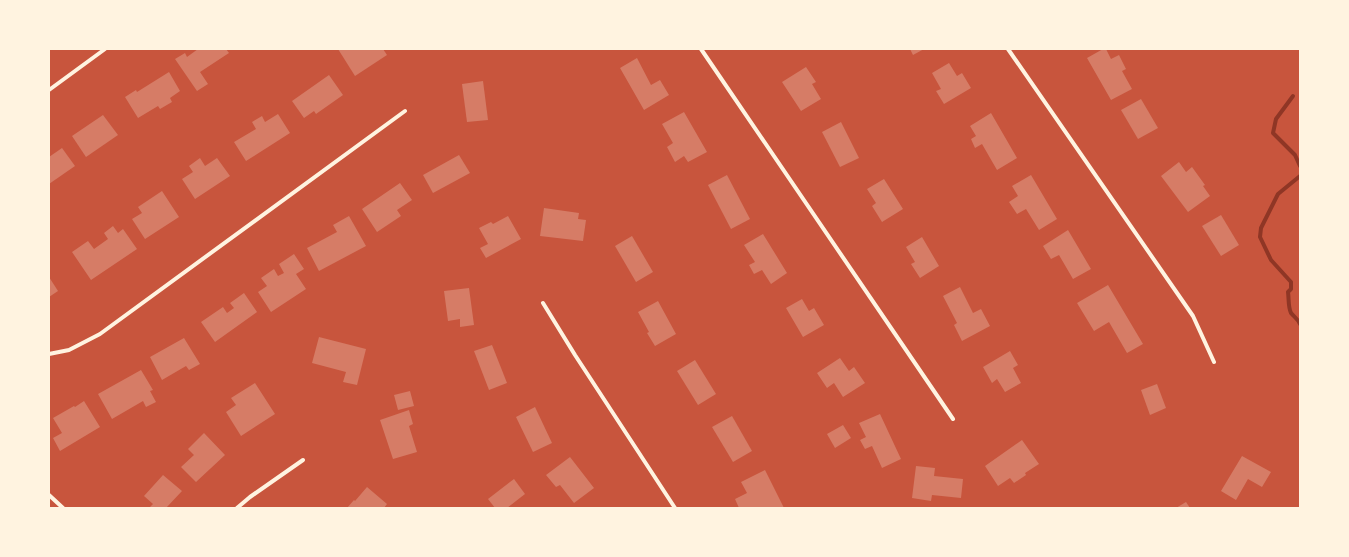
<svg xmlns="http://www.w3.org/2000/svg" width="1349" height="557" viewBox="0 0 1349 557" font-family="Karla,sans-serif">
<rect width="100%" height="100%" fill="#c8553d"/>
<g fill="none" stroke-linecap="round" stroke-linejoin="round">
<!-- stream -->
<g stroke="#8f3625" stroke-width="4">
<polyline points="1293,96 1276,119 1273,133 1295,155 1300,166"/>
<path d="M1300,176L1278,194L1261,228L1260,237L1271,260L1291,282V289L1288,292C1289,299 1288,307 1291,313C1294,317 1298,319 1300,324"/>
</g>
</g>
<!-- building -->
<g fill="#d67c66">
<polygon points="198,49 226,49 229,53 200,72 208,84 197,91 175,59 185,53 187,57"/>
<polygon points="338,49 383,49 387,55 355,76"/>
<polygon points="910,49 924,49 913,55"/>
<polygon points="1103,49 1106,49 1111,59 1119,55 1126,69 1122,71 1132,89 1111,100 1087,58"/>
<polygon points="637,58 651,85 660,80 669,95 644,110 620,68"/>
<polygon points="949,63 957,76 962,73 971,88 944,104 936,91 941,89 932,73"/>
<polygon points="806,67 816,82 812,84 821,99 801,111 782,82"/>
<polygon points="169,72 180,91 170,98 172,102 160,109 158,106 138,118 125,97 136,90 137,92"/>
<polygon points="329,75 343,95 316,114 314,111 304,118 292,101"/>
<polygon points="483,81 488,120 467,122 462,84"/>
<polygon points="1141,99 1158,128 1138,139 1121,110"/>
<polygon points="684,112 707,152 688,162 684,156 675,162 667,147 673,143 662,124"/>
<polygon points="991,113 1017,158 997,170 982,144 975,148 971,139 976,136 970,126"/>
<polygon points="278,114 290,133 246,161 234,142 256,129 252,122 262,116 265,122"/>
<polygon points="103,115 118,135 86,157 72,136"/>
<polygon points="841,122 859,158 840,167 822,132"/>
<polygon points="62,148 75,166 49,184 49,157"/>
<polygon points="459,155 470,173 433,193 423,175"/>
<polygon points="200,158 205,166 217,158 230,176 195,199 182,179 193,172 189,166"/>
<polygon points="1179,162 1186,172 1192,167 1205,185 1203,186 1210,196 1188,212 1161,176"/>
<polygon points="727,175 750,219 731,229 708,185"/>
<polygon points="1031,175 1057,219 1039,230 1026,209 1017,214 1009,202 1018,196 1012,186"/>
<polygon points="884,179 903,209 882,222 872,206 876,203 867,189"/>
<polygon points="400,183 412,200 397,210 401,216 377,232 362,209"/>
<polygon points="162,191 179,217 145,239 132,219 142,213 138,207"/>
<polygon points="544,208 579,213 578,219 586,220 583,241 540,236"/>
<polygon points="1221,215 1239,245 1221,256 1202,226"/>
<polygon points="349,216 366,246 319,271 307,248 337,232 333,225"/>
<polygon points="508,216 521,239 486,258 480,248 488,244 479,228 491,222 493,224"/>
<polygon points="113,226 118,233 123,229 137,249 91,280 72,252 88,241 94,249 108,239 104,233"/>
<polygon points="1068,230 1091,269 1073,279 1059,255 1051,259 1043,246"/>
<polygon points="763,234 787,273 771,284 762,270 754,274 749,265 755,262 744,245"/>
<polygon points="632,236 653,272 636,282 615,246"/>
<polygon points="922,237 939,266 920,278 911,264 915,262 906,247"/>
<polygon points="294,254 304,269 296,274 306,289 271,312 258,292 267,286 261,278 274,269 278,276 284,273 279,264"/>
<polygon points="49,277 58,291 49,297"/>
<polygon points="1108,285 1143,344 1127,353 1109,322 1094,331 1077,303"/>
<polygon points="960,287 973,313 981,309 990,326 962,341 954,325 957,323 943,296"/>
<polygon points="469,288 474,325 460,327 460,319 448,321 444,291"/>
<polygon points="244,293 257,312 215,342 201,322 223,307 227,313 234,308 230,303"/>
<polygon points="802,299 809,311 814,308 824,325 803,337 786,308"/>
<polygon points="658,301 676,334 655,346 647,333 649,332 638,312"/>
<polygon points="319,337 366,349 357,385 343,382 346,372 312,363"/>
<polygon points="184,338 200,364 189,370 186,366 162,380 150,357"/>
<polygon points="492,345 507,383 489,390 474,351"/>
<polygon points="1010,351 1018,365 1013,368 1021,383 1005,392 997,379 992,383 983,367"/>
<polygon points="840,358 849,371 854,367 865,383 843,397 834,383 827,388 817,373"/>
<polygon points="695,360 716,394 698,405 677,371"/>
<polygon points="141,370 153,390 150,391 156,402 146,407 143,401 112,419 98,394"/>
<polygon points="255,383 275,414 241,436 226,412 236,405 231,398"/>
<polygon points="1157,384 1166,408 1150,415 1141,390"/>
<polygon points="410,391 414,406 398,410 394,395"/>
<polygon points="84,401 100,427 60,451 53,438 62,433 53,418 74,406 75,407"/>
<polygon points="535,407 552,443 533,452 516,417"/>
<polygon points="409,410 413,424 409,426 417,452 393,459 380,420"/>
<polygon points="880,414 901,459 882,468 872,446 865,449 860,440 866,437 859,423"/>
<polygon points="732,416 752,451 733,462 712,427"/>
<polygon points="843,425 851,438 835,448 827,434"/>
<polygon points="204,433 225,455 196,482 181,467 194,455 188,449"/>
<polygon points="1022,440 1039,464 1025,473 1026,475 1014,483 1010,478 998,486 985,466"/>
<polygon points="1242,456 1271,472 1262,487 1248,479 1236,500 1221,491"/>
<polygon points="570,457 594,488 574,503 560,485 556,487 546,475"/>
<polygon points="916,466 935,468 934,476 963,479 961,498 932,495 931,501 912,498"/>
<polygon points="765,470 784,508 739,508 735,499 747,493 741,482"/>
<polygon points="163,475 182,491 166,508 149,508 153,504 144,496"/>
<polygon points="514,479 525,494 507,508 495,508 488,499"/>
<polygon points="367,487 387,504 384,508 347,508 354,500 355,501"/>
<polygon points="1186,502 1190,508 1176,508"/>
</g>
<g fill="none" stroke-linecap="round" stroke-linejoin="round">
<!-- minor -->
<g stroke="#fff3e0" stroke-width="4">
<polyline points="701,49 953,419"/>
<polyline points="1008,49 1193,316 1214,362"/>
<polyline points="49,90 105,49"/>
<polyline points="543,303 575,355 675,508"/>
<polyline points="49,354 69,350 100,334 405,111"/>
<polyline points="49,495 63,508"/>
<polyline points="237,508 250,497 303,460"/>
</g>
</g>
<!-- border -->
<rect width="1349" height="557" fill="none" stroke="#fff3e0" stroke-width="100"/>
</svg>
